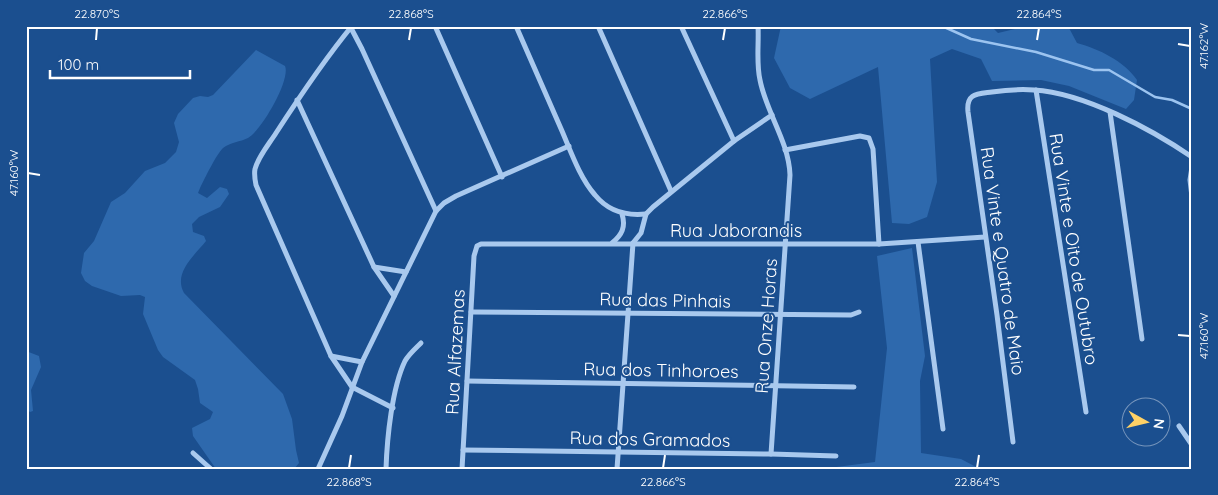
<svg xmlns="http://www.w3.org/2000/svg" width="1218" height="495" viewBox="0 0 1218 495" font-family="Quicksand,sans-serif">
<rect width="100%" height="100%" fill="#1b4f8f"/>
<!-- green -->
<g fill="#2e69ad">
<path d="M781,26H991L998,33L1028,26H1063L1069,28L1077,43C1099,49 1124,61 1137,80L1134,100L1126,109L1069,86L1041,80L992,81L981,59L952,49L930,59L937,182L927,217L909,224L892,223L878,67L810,99L790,88L774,58Z"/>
<path d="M256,50L285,66C291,80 261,131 248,138C240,142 231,142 223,148C216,155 205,178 200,188L198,193L207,198L220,187L227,189L229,194L220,207L199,217L192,224L193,232L204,236L206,241C194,256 173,273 184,293L283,394L292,419L296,450L299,463L294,469H216L193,436L192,428L210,419L213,412L200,403L198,389L195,380L163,357L158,350L143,314L145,297L140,295L121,296L92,286L85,281L81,273L84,253L94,241L111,202L125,193L145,171L165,163L176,152L179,142L174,123L178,114L193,98L200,96L208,97L213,95Z"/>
<polygon points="912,248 925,356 920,381 921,453 961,459 980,469 821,469 875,462 887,348 877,256"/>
<polygon points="26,351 39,356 41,367 31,390 33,411 30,412 26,409"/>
</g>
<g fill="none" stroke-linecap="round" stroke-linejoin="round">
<!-- stream -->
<polyline stroke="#9cc4f0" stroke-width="2.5" points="942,26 971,39 1036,52 1094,70 1109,70 1155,97 1172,100 1192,109"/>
<!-- minor -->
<g stroke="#a9c9ee" stroke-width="5">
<path d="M352,26C324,60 300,96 276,133C269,144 258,157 255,169C254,174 255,180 256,185L331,356L352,387L393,408"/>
<polyline points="435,26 502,177"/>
<path d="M516,26C531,61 547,96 562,131C571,152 580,178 595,195C608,211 627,216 646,214"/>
<polyline points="598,26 671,191"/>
<polyline points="681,26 734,141"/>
<path d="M758,26C759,44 756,63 760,80C766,112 789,142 790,175L771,454"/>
<polyline points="351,28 362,49 436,211"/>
<polyline points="1036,90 1086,412"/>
<polyline points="297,100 374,267 394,296"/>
<polyline points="1110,112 1142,339"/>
<polyline points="785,150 860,136 869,138 873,149 879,244"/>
<polyline points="1192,167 1190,180 1192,197"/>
<polyline points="918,242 943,429"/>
<path d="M612,243C622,235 626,227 622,214"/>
<polyline points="633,243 641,233 646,214 653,207 734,141 772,115"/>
<polyline points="374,267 406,272"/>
<polyline points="471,312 851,315 859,312"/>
<polyline points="331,356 362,362"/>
<polyline points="467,381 854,387"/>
<polyline points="1179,426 1192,445"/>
<path d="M1013,442L997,315L968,112C966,93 977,94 992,92C1006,90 1020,89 1034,90C1084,93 1151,129 1192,157"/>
<polyline points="463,450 771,454 836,456"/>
<polyline points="193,453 211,469"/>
<polyline points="318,469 342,416 362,362 436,211 444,203 456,196 569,146"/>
<path d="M386,469C387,438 392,388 405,361C409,354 416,348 421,343"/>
<polyline points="462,469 474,256 477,246 481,244 879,244 985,237"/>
<polyline points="617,469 633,243"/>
</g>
</g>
<!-- ticks -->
<path fill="none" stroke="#fff" stroke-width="2" d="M96,40L97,28M409,40L411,28M723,40L725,28M1037,40L1039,28M1178,44L1190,46M28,173L40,175M1178,335L1190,336M349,468L351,455M663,468L665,455M977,468L979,455"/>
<g text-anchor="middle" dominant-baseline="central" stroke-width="4" stroke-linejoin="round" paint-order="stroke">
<!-- street labels -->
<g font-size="18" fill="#fff" stroke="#1b4f8f">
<text x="736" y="230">Rua Jaborandis</text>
<text transform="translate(1074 249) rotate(81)">Rua Vinte e Oito de Outubro</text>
<text transform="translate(1003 261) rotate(82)">Rua Vinte e Quatro de Maio</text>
<text transform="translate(665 300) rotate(1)">Rua das Pinhais</text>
<text transform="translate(766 326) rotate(-86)">Rua Onze Horas</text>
<text transform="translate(455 352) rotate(-87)">Rua Alfazemas</text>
<text transform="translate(661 370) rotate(1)">Rua dos Tinhoroes</text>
<text transform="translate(650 439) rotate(1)">Rua dos Gramados</text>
</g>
</g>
<!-- border -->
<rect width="1218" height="495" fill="none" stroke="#1b4f8f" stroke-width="55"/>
<!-- north arrow -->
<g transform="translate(1146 422) rotate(98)"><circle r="24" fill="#1b4f8f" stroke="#7695bc"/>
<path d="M0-4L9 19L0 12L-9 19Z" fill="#ffd166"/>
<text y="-8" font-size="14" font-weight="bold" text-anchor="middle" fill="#ffffff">N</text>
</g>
<!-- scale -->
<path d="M50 70v8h140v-8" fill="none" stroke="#ffffff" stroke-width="2.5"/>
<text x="58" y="70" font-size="15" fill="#ffffff" stroke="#1b4f8f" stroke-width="4" paint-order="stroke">100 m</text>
<rect x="28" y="28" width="1162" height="440" fill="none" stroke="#fff" stroke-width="2"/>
<g font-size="12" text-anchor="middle" fill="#fff">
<text x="97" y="18">22.870°S</text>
<text x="411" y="18">22.868°S</text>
<text x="725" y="18">22.866°S</text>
<text x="1039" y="18">22.864°S</text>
<text transform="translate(1204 46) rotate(-90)" y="4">47.162°W</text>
<text transform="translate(14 173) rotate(-90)" y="4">47.160°W</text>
<text transform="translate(1204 336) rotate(-90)" y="4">47.160°W</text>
<text x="349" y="486">22.868°S</text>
<text x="663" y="486">22.866°S</text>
<text x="977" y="486">22.864°S</text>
</g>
</svg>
